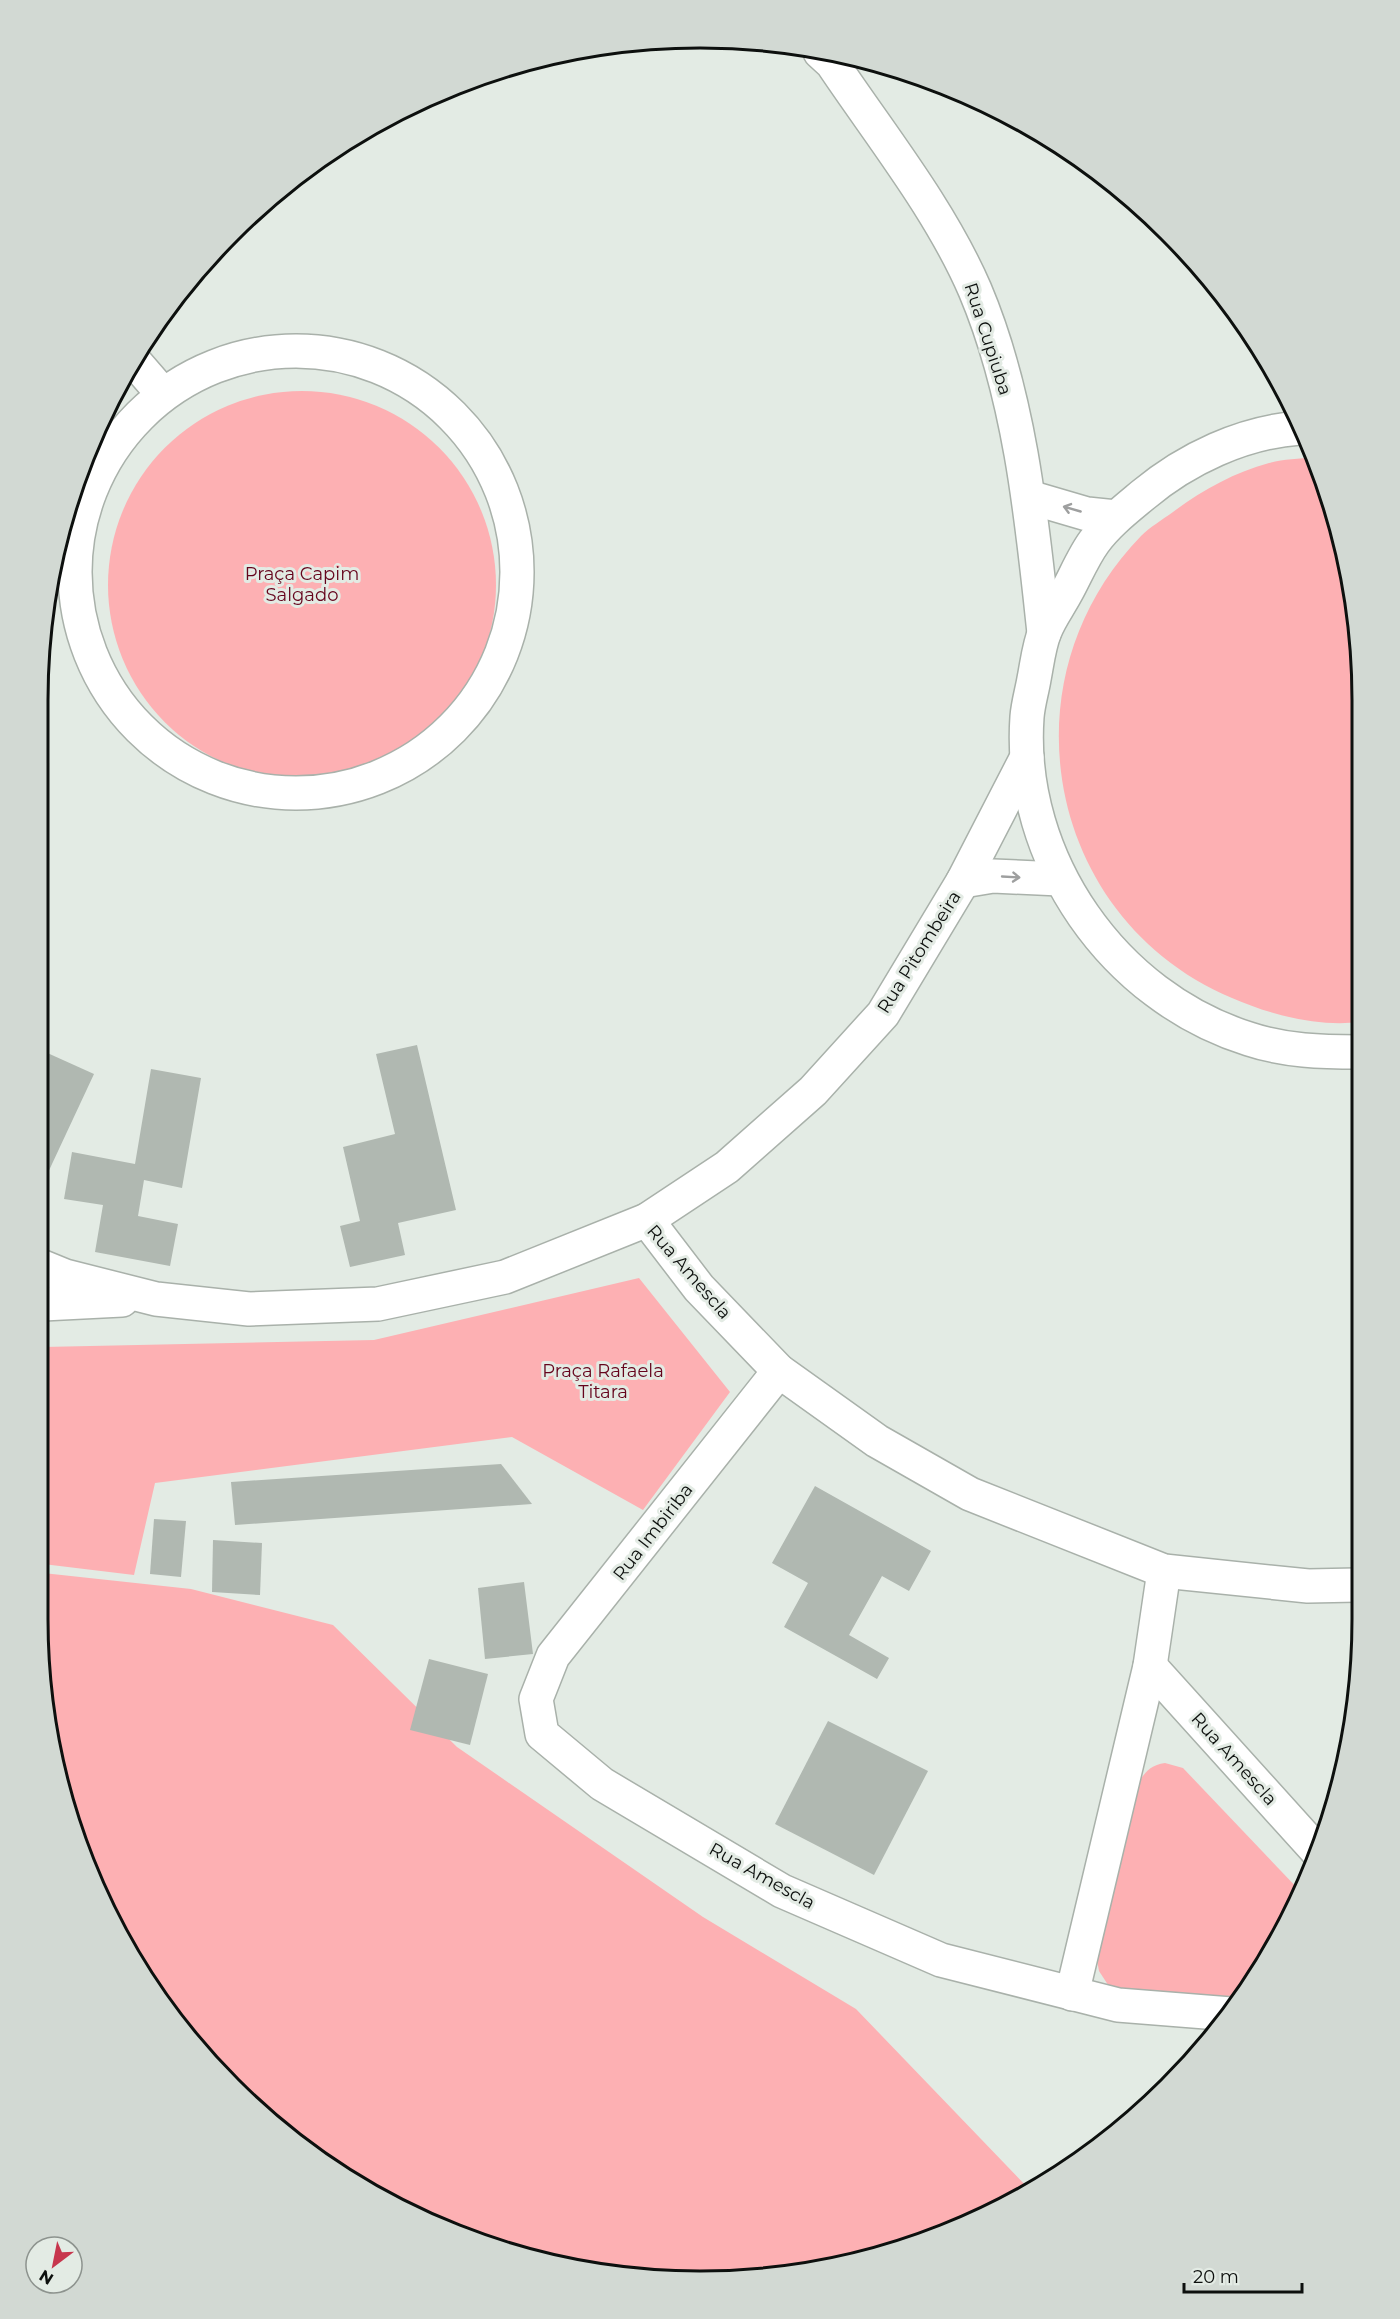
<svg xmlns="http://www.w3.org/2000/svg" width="1400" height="2319" viewBox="0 0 1400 2319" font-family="Montserrat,sans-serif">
<rect width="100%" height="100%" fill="#e3ebe4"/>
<!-- green -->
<g fill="#fdb0b3">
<circle cx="302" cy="585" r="194"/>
<path d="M1314,457L1327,487L1361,656L1360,1022C1317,1027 1271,1015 1232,998C1047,920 1000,681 1141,536C1150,527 1162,520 1173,512C1201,491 1235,472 1269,463C1283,459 1299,459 1314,457Z"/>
<polygon points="639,1278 730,1392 643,1510 512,1437 155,1483 134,1575 43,1564 43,1347 374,1340"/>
<polygon points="43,1573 191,1589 333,1625 457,1747 703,1917 856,2009 1030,2190 993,2213 913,2246 787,2276 700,2281 571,2269 487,2246 407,2213 297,2145 174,2022 106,1912 73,1832 43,1706"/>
<path d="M1165,1763L1183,1768L1301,1892L1240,1997L1112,1991L1099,1971L1097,1960L1139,1782C1146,1770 1152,1765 1165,1763Z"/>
</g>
<!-- building -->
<g fill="#b0b8b1">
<polygon points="417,1045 456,1210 398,1223 405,1255 350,1267 340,1226 360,1221 343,1147 395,1134 376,1054"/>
<polygon points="43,1051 94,1074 45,1179 43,1178"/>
<polygon points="151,1069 201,1078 182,1188 144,1180 138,1216 178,1224 170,1266 95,1252 103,1205 64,1199 72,1152 135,1164"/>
<polygon points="501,1464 532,1504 235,1525 231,1482"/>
<polygon points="815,1486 931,1551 909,1591 882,1576 849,1635 889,1658 877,1679 784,1627 808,1583 772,1563"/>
<polygon points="154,1519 186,1521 181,1577 150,1574"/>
<polygon points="213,1540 262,1543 260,1595 212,1592"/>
<polygon points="524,1582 533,1654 485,1659 478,1588"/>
<polygon points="429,1659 488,1674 470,1745 410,1730"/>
<polygon points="828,1721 928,1771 874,1875 775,1824"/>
</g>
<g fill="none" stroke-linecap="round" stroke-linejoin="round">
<!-- street casing -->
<g stroke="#a9b1aa" stroke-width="36">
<g id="street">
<path d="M820,52L832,63C881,136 940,209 975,290C1020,396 1032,519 1044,633"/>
<circle cx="296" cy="572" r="221"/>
<polyline points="136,363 162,393"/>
<path d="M1300,428C1243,432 1186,459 1143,495C1125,510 1107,524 1094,542C1083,557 1075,577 1066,593C1059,606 1050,618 1045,631C1039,645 1037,664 1034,679C1032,691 1028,704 1027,717C1017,859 1114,997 1249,1039C1285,1051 1322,1052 1359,1052"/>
<polyline points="1029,497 1087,514 1116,517"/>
<polyline points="963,881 993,876 1060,879"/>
<polyline points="647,1220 699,1288 779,1371 877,1441 970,1494 1164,1571 1308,1586 1357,1585"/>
<polyline points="43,1267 65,1276 156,1299 249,1309 378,1304 505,1277 647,1220 727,1167 813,1091 883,1014 963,881 1027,757"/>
<polyline points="43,1304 122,1300"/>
<polyline points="779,1371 553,1656 536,1699 542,1734 602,1784 782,1891 941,1960 1118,2005 1231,2014"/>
<polyline points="1150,1666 1318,1852"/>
<polyline points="1072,1994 1150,1666 1164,1571"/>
</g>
</g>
<!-- street -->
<use href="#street" stroke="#fff" stroke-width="33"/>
</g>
<!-- one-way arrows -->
<defs><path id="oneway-shaft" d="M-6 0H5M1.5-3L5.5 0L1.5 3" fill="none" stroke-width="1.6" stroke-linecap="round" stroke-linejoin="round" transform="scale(1.5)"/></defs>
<g stroke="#9e9f9f">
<use href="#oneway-shaft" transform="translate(1072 509) rotate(-164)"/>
<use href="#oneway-shaft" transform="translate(1011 877) rotate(3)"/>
</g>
<g text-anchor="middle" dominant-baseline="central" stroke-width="6" stroke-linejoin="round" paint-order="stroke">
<!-- street labels -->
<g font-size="18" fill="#0d100e" stroke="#e3ebe4">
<text transform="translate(988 339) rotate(72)">Rua Cupiuba</text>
<text transform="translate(919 952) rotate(-58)">Rua Pitombeira</text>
<text transform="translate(689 1272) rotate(49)">Rua Amescla</text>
<text transform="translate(653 1532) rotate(-52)">Rua Imbiriba</text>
<text transform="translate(1234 1759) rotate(48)">Rua Amescla</text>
<text transform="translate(762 1876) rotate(29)">Rua Amescla</text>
</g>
<!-- park labels -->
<g font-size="18" fill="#65041c" stroke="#e3ebe4">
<text x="302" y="574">Praça Capim<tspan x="302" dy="21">Salgado</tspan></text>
<text x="603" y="1371">Praça Rafaela<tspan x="603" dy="21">Titara</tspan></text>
</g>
</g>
<!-- crop -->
<path d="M0 0H1400V2319H0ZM700 48H700A652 652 0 0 1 1352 700V1619A652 652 0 0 1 700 2271H700A652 652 0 0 1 48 1619V700A652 652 0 0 1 700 48Z" fill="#d2d9d3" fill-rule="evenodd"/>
<path fill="none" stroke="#0d100e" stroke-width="3" d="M700 48H700A652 652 0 0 1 1352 700V1619A652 652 0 0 1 700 2271H700A652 652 0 0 1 48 1619V700A652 652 0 0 1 700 48Z"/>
<!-- north arrow -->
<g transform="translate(54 2265) rotate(212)"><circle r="28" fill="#e3ebe4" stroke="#8d938e" stroke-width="1.5"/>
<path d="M0-4.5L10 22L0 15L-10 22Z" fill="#c7364d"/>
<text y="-9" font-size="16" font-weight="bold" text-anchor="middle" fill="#0d100e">N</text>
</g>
<!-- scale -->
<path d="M1184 2283v9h118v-9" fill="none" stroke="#0d100e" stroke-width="3"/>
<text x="1193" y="2283" font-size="18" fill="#0d100e" stroke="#e3ebe4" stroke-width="4.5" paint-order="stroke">20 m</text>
</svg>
